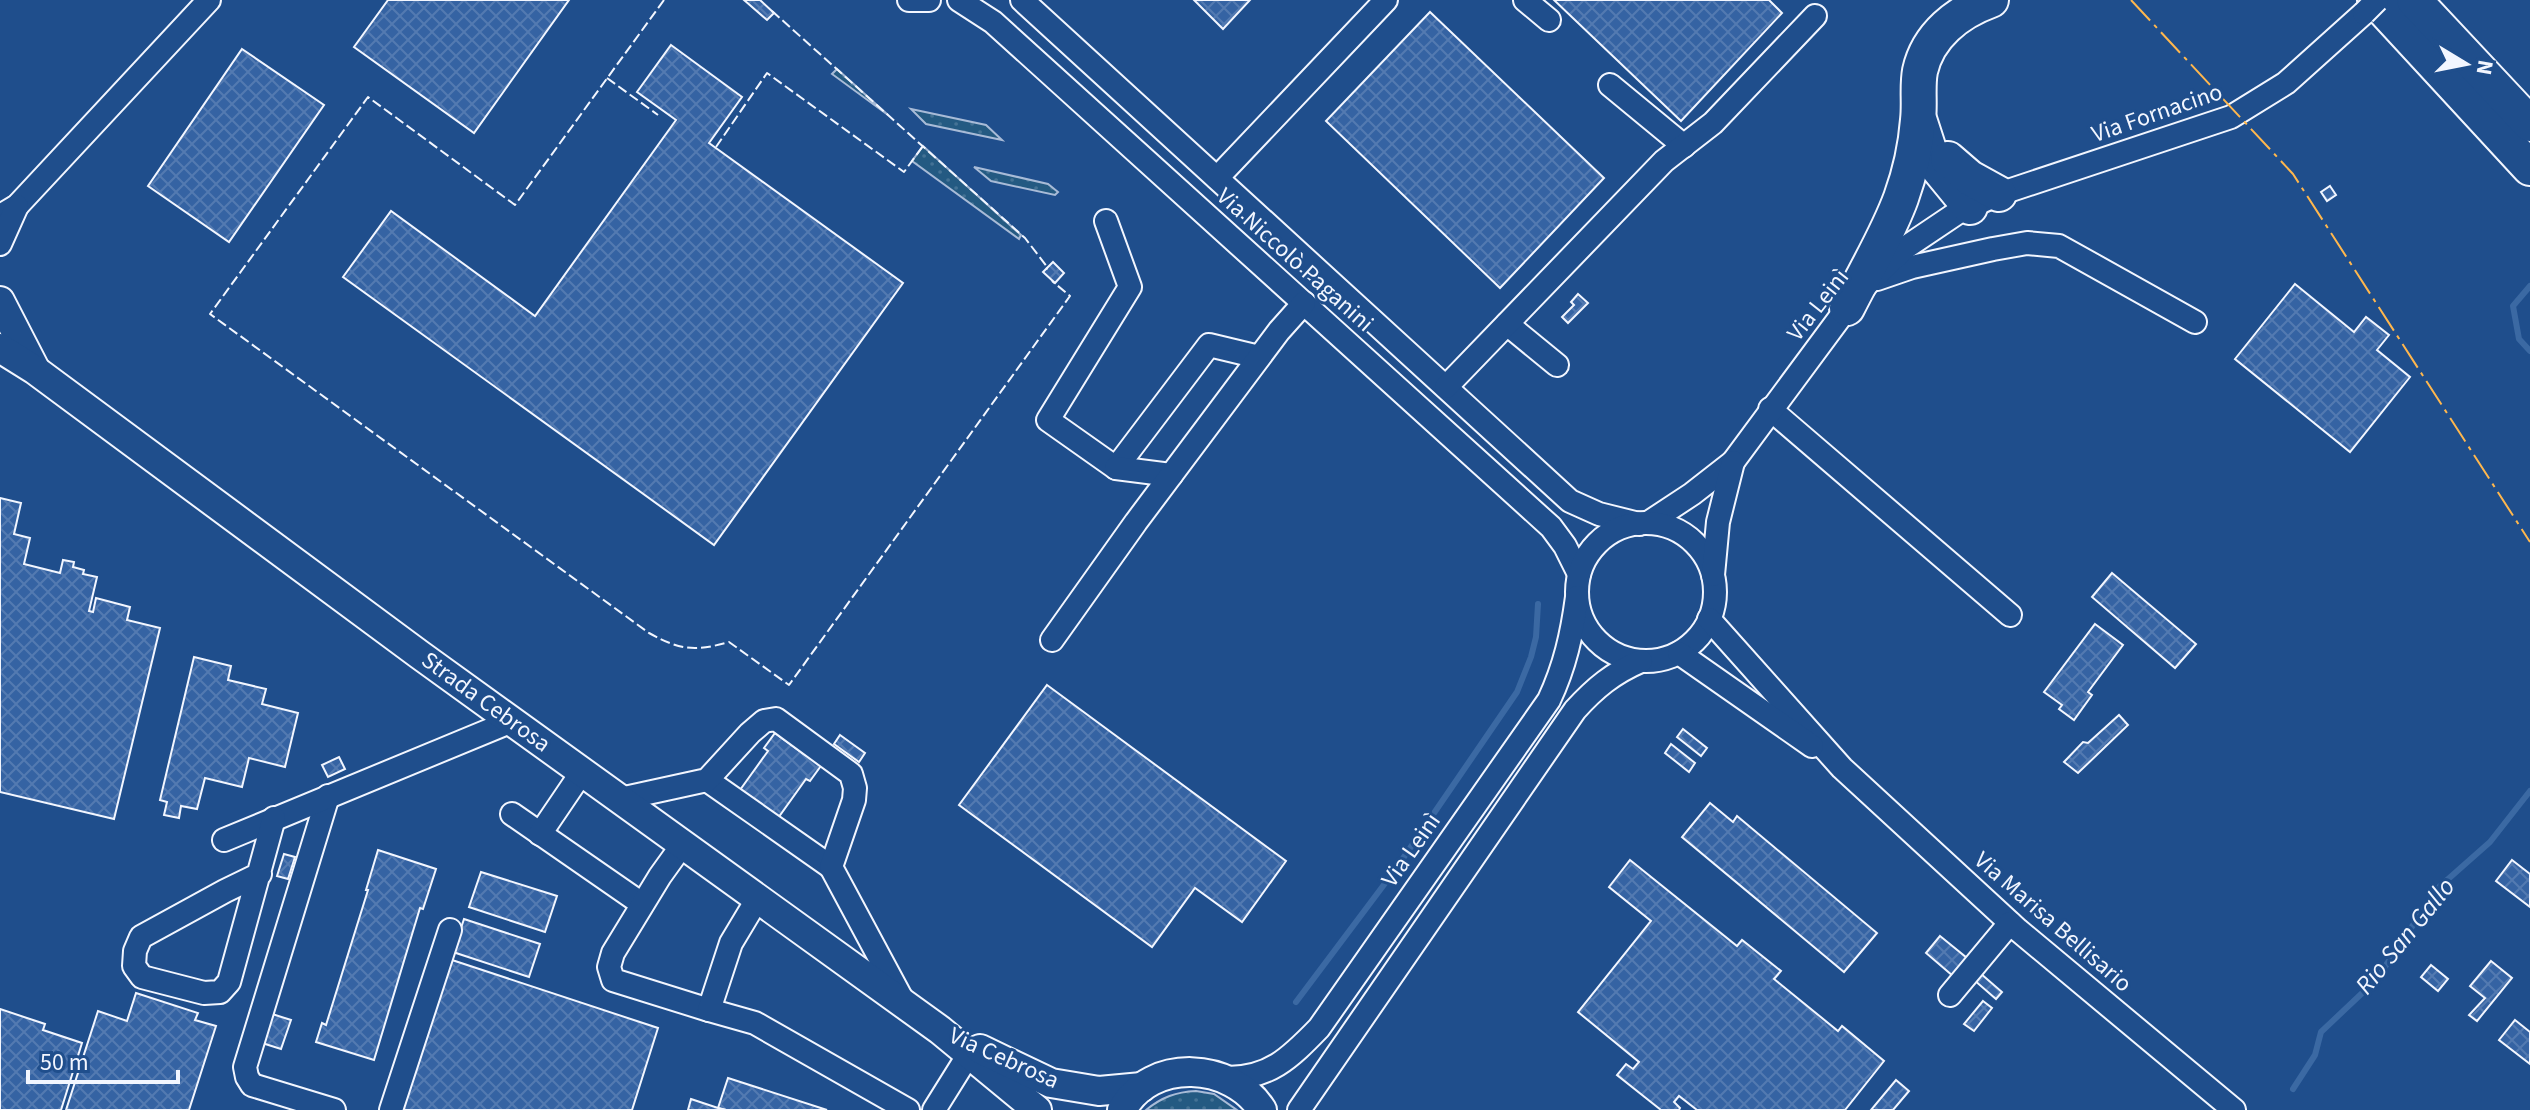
<svg xmlns="http://www.w3.org/2000/svg" width="2530" height="1110" viewBox="0 0 2530 1110" font-family="'Source Sans 3',sans-serif">
<defs>
<pattern id="grass-dots" width="8" height="8" patternUnits="userSpaceOnUse" patternTransform="scale(2)"><rect width="8" height="8" fill="#245a82"/><path d="M2 2h.1M6 6h.1" fill="none" stroke="#447295" stroke-width="1.8" stroke-linecap="round"/></pattern>
<pattern id="building-cross-hatch" width="8" height="8" patternUnits="userSpaceOnUse" patternTransform="scale(2)"><rect width="8" height="8" fill="#3563a3"/><path d="M0 0l8 8M0 8l8-8" fill="none" stroke="#537ab1"/></pattern>
</defs>
<rect width="100%" height="100%" fill="#1f4e8c"/>
<!-- grass -->
<g fill="url(#grass-dots)" stroke="#a8bbd7" stroke-width="2">
<polygon points="837,69 888,115 832,74"/>
<polygon points="911,109 986,125 1002,140 926,124"/>
<polygon points="923,146 1021,235 1019,239 912,161"/>
<polygon points="974,167 1048,184 1058,192 1055,195 991,181"/>
<path d="M1196,1091L1214,1094L1237,1110H1146C1162,1097 1176,1092 1196,1091Z"/>
</g>
<g fill="none" stroke-linecap="round" stroke-linejoin="round">
<!-- stream -->
<g stroke="#3b69a3" stroke-width="6">
<polyline points="2530,286 2513,306 2519,339 2530,351"/>
<polyline points="1296,1002 1395,870 1517,692 1531,657 1536,637 1538,604"/>
<polyline points="2293,1089 2315,1055 2321,1032 2376,980 2438,888 2490,842 2530,791"/>
</g>
</g>
<!-- building -->
<g fill="url(#building-cross-hatch)" stroke="#f2f6ff" stroke-width="2">
<polygon points="388,0 569,0 474,133 354,47"/>
<polygon points="744,0 760,0 774,13 767,20"/>
<polygon points="1194,0 1250,0 1223,29"/>
<polygon points="1554,0 1769,0 1782,13 1681,121"/>
<polygon points="1430,12 1604,178 1500,288 1326,121"/>
<polygon points="671,45 742,97 709,143 903,283 714,545 343,277 391,211 535,316 676,120 637,92"/>
<polygon points="242,49 324,105 229,242 148,186"/>
<polygon points="2330,186 2336,195 2327,201 2321,192"/>
<polygon points="1053,262 1064,273 1055,283 1043,272"/>
<polygon points="2295,284 2354,332 2366,317 2389,335 2377,350 2410,377 2350,452 2235,359"/>
<polygon points="1578,294 1588,303 1568,323 1562,317 1574,305 1571,302"/>
<polygon points="0,498 21,503 14,534 30,538 24,564 60,573 63,560 74,562 73,567 84,570 83,574 97,577 89,611 93,612 96,598 130,607 127,620 160,628 114,819 0,792"/>
<polygon points="2112,573 2196,644 2175,668 2092,597"/>
<polygon points="2095,624 2123,645 2088,692 2092,695 2074,720 2059,709 2062,705 2044,692"/>
<polygon points="194,657 231,666 228,680 266,689 262,704 298,713 285,767 249,758 242,787 205,778 197,809 181,806 179,818 164,815 167,802 160,800"/>
<polygon points="1047,685 1286,861 1242,922 1195,888 1152,947 959,805"/>
<polygon points="2119,715 2128,725 2078,773 2064,762 2083,742 2088,743"/>
<polygon points="1683,729 1707,748 1701,756 1677,737"/>
<polygon points="775,733 805,755 807,751 823,763 810,781 806,779 778,818 740,790 768,751 764,748"/>
<polygon points="840,735 865,753 859,762 834,744"/>
<polygon points="1671,744 1695,763 1689,772 1665,753"/>
<polygon points="339,757 345,769 328,777 322,765"/>
<polygon points="1710,803 1733,822 1737,816 1877,933 1844,972 1682,837"/>
<polygon points="378,850 436,869 423,909 420,908 374,1060 316,1042 322,1023 326,1025 368,890 366,890"/>
<polygon points="284,854 295,857 288,879 277,876"/>
<polygon points="1630,860 1737,946 1742,940 1781,971 1774,979 1838,1031 1842,1026 1884,1061 1845,1110 1697,1110 1679,1096 1674,1102 1680,1108 1679,1110 1661,1110 1617,1075 1626,1064 1633,1069 1639,1062 1578,1012 1651,921 1609,887"/>
<polygon points="2512,860 2530,874 2530,907 2496,881"/>
<polygon points="481,872 557,896 545,932 469,907"/>
<polygon points="464,919 540,944 529,977 453,952"/>
<polygon points="1940,936 1967,958 1953,976 1926,953"/>
<polygon points="449,959 658,1028 632,1110 401,1110"/>
<polygon points="2491,961 2512,978 2477,1021 2469,1015 2485,998 2470,986"/>
<polygon points="2431,965 2448,979 2438,991 2421,977"/>
<polygon points="1980,973 2002,992 1996,999 1974,980"/>
<polygon points="136,993 198,1013 195,1020 216,1026 189,1110 66,1110 98,1011 127,1021"/>
<polygon points="1983,1001 1992,1008 1974,1031 1964,1024"/>
<polygon points="0,1009 45,1024 43,1030 82,1043 61,1110 0,1110"/>
<polygon points="269,1013 291,1020 281,1049 259,1042"/>
<polygon points="2515,1020 2530,1032 2530,1064 2499,1040"/>
<polygon points="728,1078 827,1110 726,1110 718,1108"/>
<polygon points="1896,1080 1909,1091 1893,1110 1871,1110"/>
<polygon points="691,1099 718,1108 726,1110 688,1110"/>
</g>
<g fill="none" stroke-linecap="round" stroke-linejoin="round">
<!-- minor casing -->
<g stroke="#f2f6ff" stroke-width="26">
<g id="minor">
<polyline points="909,0 929,0"/>
<polyline points="959,0 993,22 1551,527 1565,546 1579,574"/>
<polyline points="1022,0 1570,501 1599,514 1639,524"/>
<polyline points="1525,0 1549,20"/>
<polyline points="1610,85 1684,146"/>
<polyline points="1217,178 1386,0"/>
<polyline points="0,216 17,206 209,0"/>
<polyline points="1106,221 1130,287 1048,420 1116,468 1209,345 1259,357"/>
<polyline points="0,244 17,206"/>
<polyline points="1877,279 1912,267 1993,249 2027,243 2059,246 2195,322"/>
<polyline points="1507,324 1557,365"/>
<polyline points="1446,387 1664,161 1713,123 1815,16"/>
<polyline points="1770,409 2010,615"/>
<polyline points="1116,468 1171,475"/>
<polyline points="1648,523 1692,494 1733,462 1847,308 1868,283 1905,248 1960,211 1999,194 2231,117 2286,83 2364,13"/>
<circle cx="1646" cy="592" r="69"/>
<polyline points="1713,575 1718,522 1733,462"/>
<polyline points="1709,619 1842,768 2018,930 2234,1110"/>
<polyline points="1052,640 1136,522 1279,331 1304,303"/>
<polyline points="1679,653 1812,746"/>
<polyline points="707,780 831,867"/>
<polyline points="328,796 245,1067 247,1077 252,1085 334,1110"/>
<polyline points="620,799 707,780 750,733 764,721 776,719 851,774 855,788 854,800 831,867 904,1003"/>
<polyline points="512,814 642,904"/>
<polyline points="540,834 582,772"/>
<polyline points="224,840 512,721"/>
<polyline points="683,844 660,876 613,953 609,967 613,980 709,1010"/>
<polyline points="260,874 225,891 141,937 135,951 134,966 142,977 204,993 220,992 229,982 274,818"/>
<polyline points="758,898 731,943 709,1010 755,1023 908,1110"/>
<polyline points="1950,995 2010,923"/>
<path d="M1225,1078C1269,1079 1290,1058 1319,1028L1549,700C1565,666 1572,634 1577,597"/>
<polyline points="391,1110 450,930"/>
<polyline points="934,1110 969,1054"/>
<path d="M1299,1110L1575,710C1595,688 1613,673 1641,661"/>
</g>
</g>
<!-- major casing -->
<g stroke="#f2f6ff" stroke-width="32">
<g id="major">
<polyline points="0,301 35,369"/>
<polyline points="0,348 35,370 420,655 940,1030 1037,1110"/>
<polyline points="980,1049 1051,1083 1099,1091 1142,1087"/>
<path d="M1122,1110C1151,1057 1232,1062 1262,1110"/>
</g>
</g>
<!-- highway casing -->
<g stroke="#f2f6ff" stroke-width="38">
<g id="highway">
<polyline points="2375,0 2530,168"/>
<polyline points="2414,0 2530,124"/>
<polyline points="1920,122 1933,162 1970,207"/>
<polyline points="1948,159 1970,178 1999,194"/>
<path d="M1847,308C1865,272 1887,236 1901,198C1910,173 1916,146 1918,120C1920,103 1917,87 1920,71C1928,35 1958,12 1991,0"/>
</g>
</g>
<!-- minor -->
<use href="#minor" stroke="#1f4e8c" stroke-width="22"/>
<!-- major -->
<use href="#major" stroke="#1f4e8c" stroke-width="28"/>
<!-- highway -->
<use href="#highway" stroke="#1f4e8c" stroke-width="34"/>
<!-- minor-bridge casing -->
<g stroke="#f2f6ff" stroke-width="26" stroke-linecap="butt">
<polyline id="minor-bridge" points="2364,13 2377,0"/>
</g>
<!-- minor-bridge -->
<use href="#minor-bridge" stroke="#1f4e8c" stroke-width="22"/>
<!-- fence -->
<g stroke="#f2f6ff" stroke-width="2" stroke-dasharray="10 4" stroke-linecap="butt">
<path d="M664,0L515,205L368,97L210,314L649,633C680,650 694,652 729,642L789,685L1070,296L1052,281"/>
<polyline points="772,11 1025,238 1048,268 1046,269"/>
<polyline points="607,78 658,115"/>
<polyline points="716,147 767,73 904,172 923,146"/>
</g>
<!-- power -->
<polyline stroke="#ffb74d" stroke-width="2" stroke-dasharray="28 6 4 6" stroke-linecap="butt" points="2131,0 2293,174 2530,542"/>
</g>
<g text-anchor="middle" dominant-baseline="central" stroke-width="6" stroke-linejoin="round" paint-order="stroke">
<!-- street labels -->
<g font-size="24" fill="#f2f6ff" stroke="#1f4e8c">
<text transform="translate(2157 113) rotate(-19)">Via Fornacino</text>
<text transform="translate(1295 260) rotate(42)">Via Niccolò Paganini</text>
<text transform="translate(1818 305) rotate(-52)">Via Leinì</text>
<text transform="translate(486 702) rotate(36)">Strada Cebrosa</text>
<text transform="translate(1411 850) rotate(-55)">Via Leinì</text>
<text transform="translate(2053 922) rotate(41)">Via Marisa Bellisario</text>
<text transform="translate(1004 1058) rotate(24)">Via Cebrosa</text>
</g>
<!-- water labels -->
<g font-size="26" font-style="italic" fill="#f2f6ff" stroke="#1f4e8c">
<text transform="translate(2405 936) rotate(-51)">Rio San Gallo</text>
</g>
</g>
<!-- north arrow -->
<g transform="translate(2466 64) rotate(100)" stroke="#1f4e8c" stroke-width="6" paint-order="stroke">
<path d="M0-6L14 30L0 20L-14 30Z" fill="#f2f6ff"/>
<text y="-12" font-size="22" font-weight="bold" text-anchor="middle" fill="#f2f6ff">N</text>
</g>
<!-- scale -->
<path d="M28 1070v12h150v-12" fill="none" stroke="#f2f6ff" stroke-width="4"/>
<text x="40" y="1070" font-size="24" fill="#f2f6ff" stroke="#1f4e8c" stroke-width="6" paint-order="stroke">50 m</text>
</svg>
